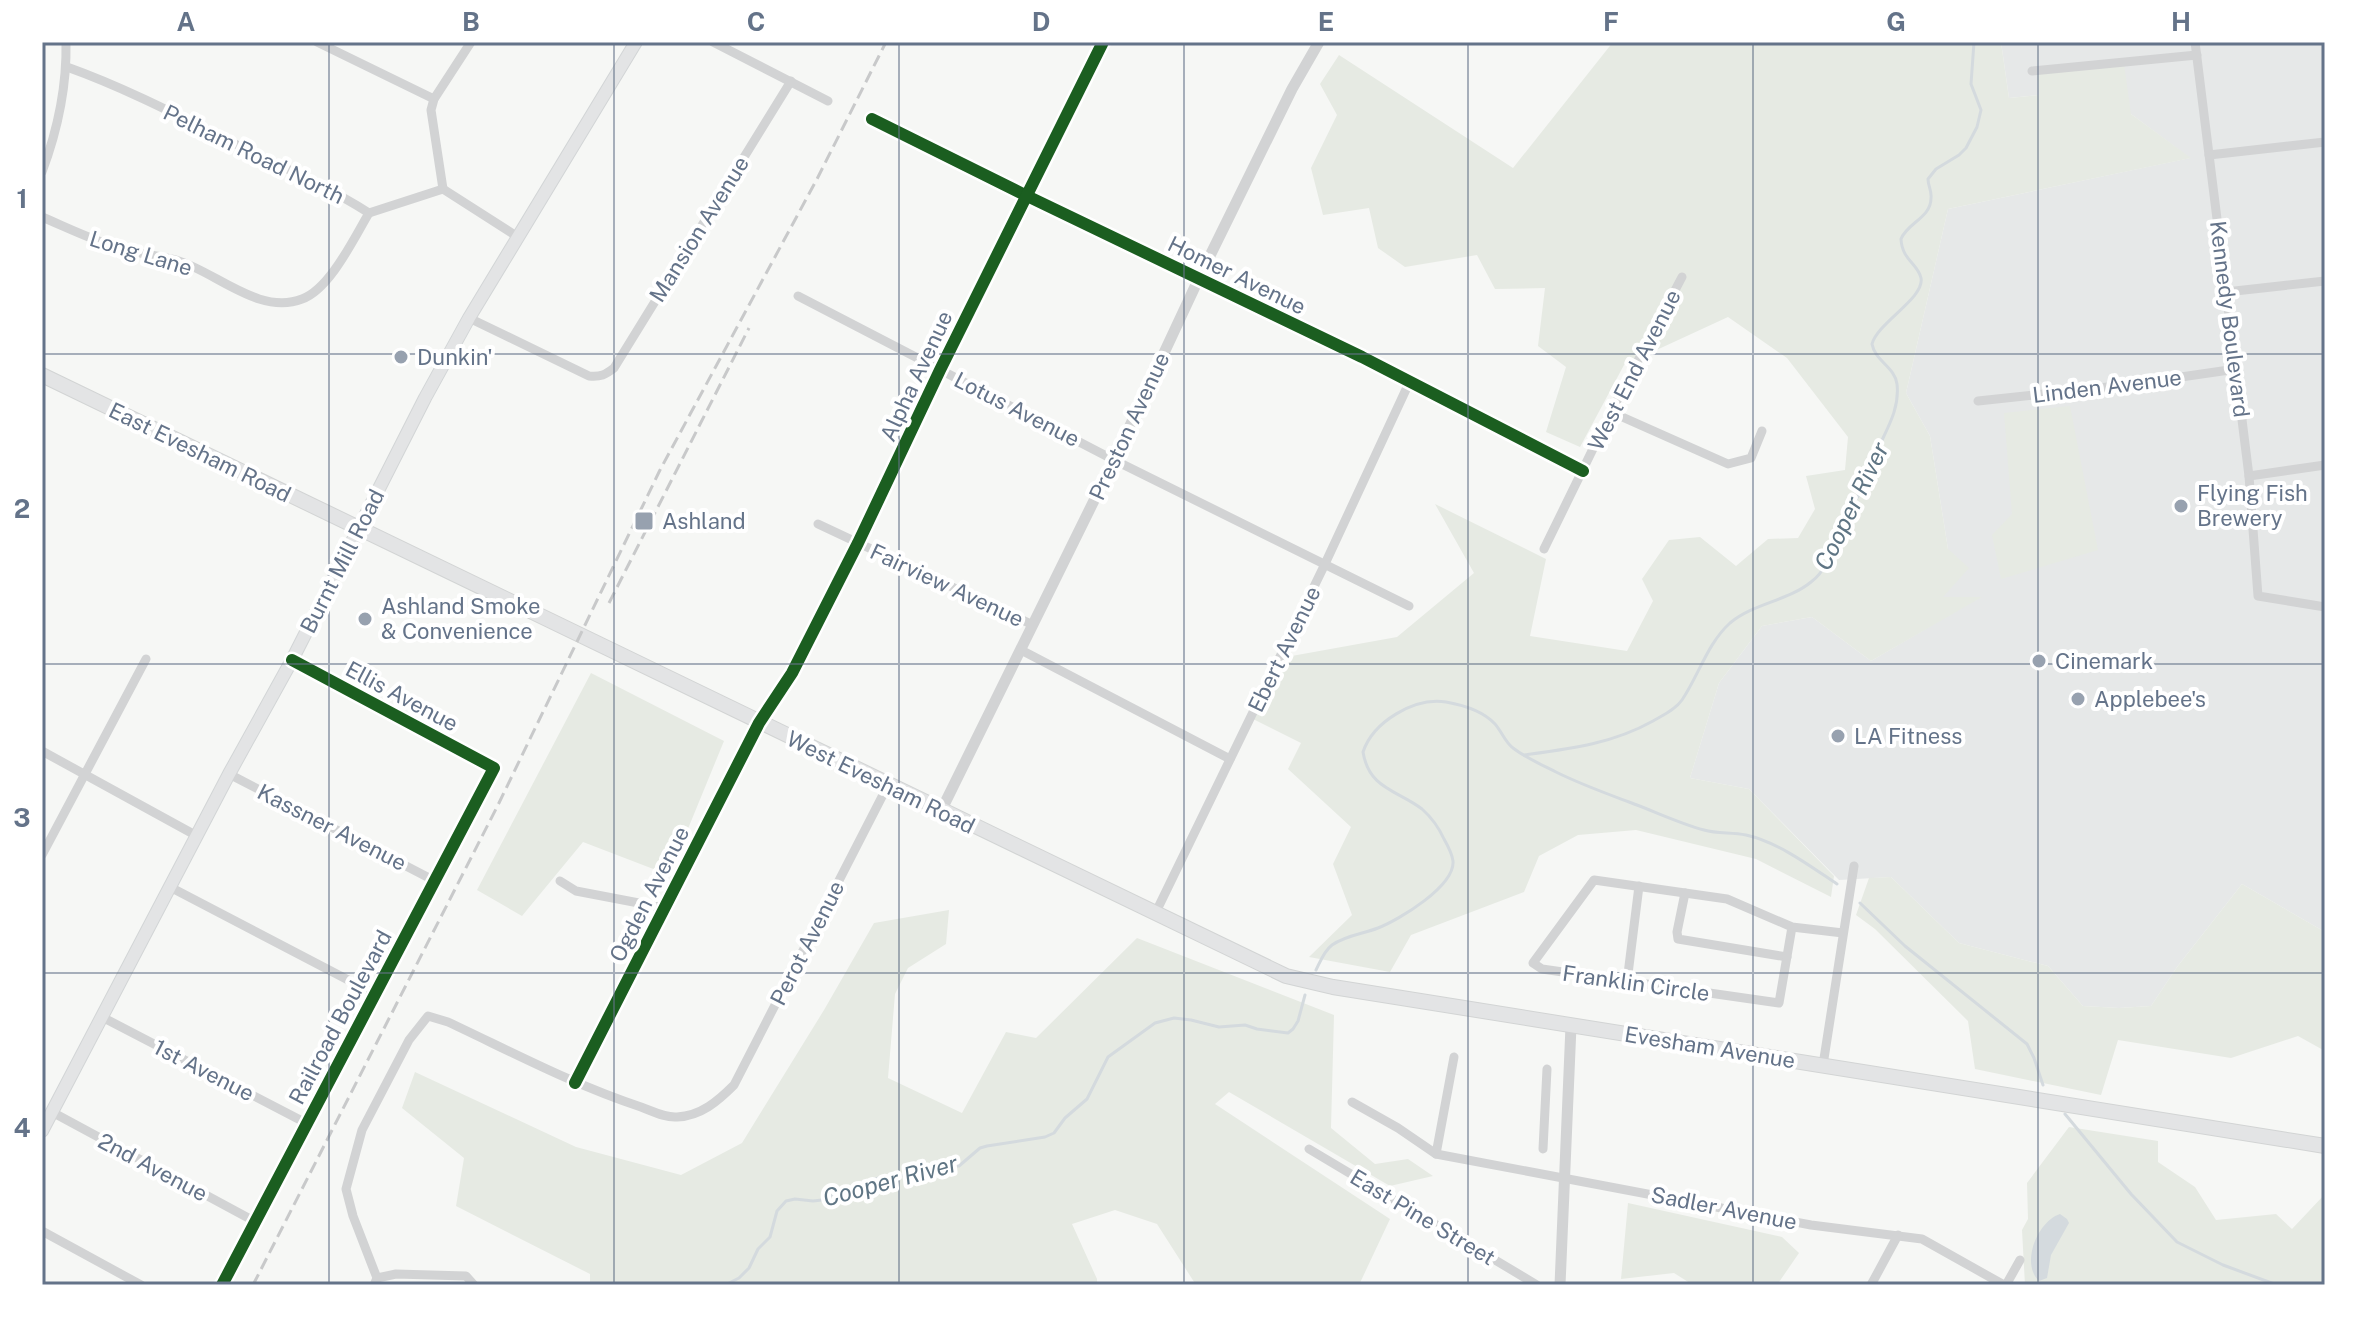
<svg xmlns="http://www.w3.org/2000/svg" width="2367" height="1327" viewBox="0 0 2367 1327" font-family="'Public Sans',sans-serif">
<rect width="100%" height="100%" fill="#f6f7f5"/>
<!-- built -->
<polygon fill="#e6e8e8" points="2001,42 2325,42 2325,932 2242,884 2177,967 2151,1006 2119,1008 2083,1006 2048,966 1959,943 1891,877 1839,880 1749,789 1690,778 1719,683 1762,626 1812,617 1871,661 1980,597 1942,597 1948,549 1930,436 1906,393 1948,209 2190,158 2131,114 2038,71 2040,95 2009,98"/>
<!-- green -->
<g fill="#e6eae3">
<polygon points="1613,42 2001,42 2009,98 2039,95 2037,71 2124,64 2131,114 2191,158 1948,209 1906,393 1930,436 1948,549 1969,568 1943,597 1982,597 1871,661 1812,617 1762,626 1719,683 1690,778 1749,789 1834,876 1831,897 1756,859 1636,830 1578,835 1539,856 1524,892 1411,935 1390,972 1309,957 1352,915 1333,864 1351,827 1288,769 1301,743 1247,716 1275,659 1397,637 1474,573 1435,504 1546,559 1530,636 1627,651 1653,601 1642,579 1669,540 1700,537 1736,566 1768,539 1798,538 1815,509 1806,476 1845,470 1848,437 1787,358 1728,317 1624,365 1580,447 1546,432 1566,367 1538,346 1545,288 1495,289 1477,255 1405,267 1378,248 1369,208 1323,215 1311,168 1337,115 1320,84 1339,55 1513,168"/>
<polygon points="2070,406 2098,550 2001,579 1992,535 2012,514 2004,413"/>
<polygon points="591,673 724,741 669,875 583,842 522,916 477,890"/>
<polygon points="1891,877 1959,943 2048,966 2083,1006 2119,1008 2151,1006 2177,967 2242,884 2325,932 2325,1051 2298,1036 2231,1058 2118,1040 2101,1095 1975,1069 1968,1021 1875,929 1856,915 1869,878"/>
<polygon points="949,910 946,944 908,968 895,994 888,1078 962,1113 1006,1032 1036,1038 1137,938 1334,1015 1331,1128 1375,1164 1408,1159 1433,1176 1390,1186 1229,1092 1215,1104 1390,1219 1359,1285 1196,1285 1157,1224 1115,1210 1072,1224 1097,1279 1097,1285 590,1285 590,1274 456,1206 464,1158 402,1108 415,1072 576,1147 681,1175 742,1143 824,1010 874,923"/>
<polygon points="2069,1127 2158,1141 2158,1162 2195,1187 2216,1220 2276,1214 2292,1229 2325,1194 2325,1285 2025,1285 2022,1230 2028,1219 2027,1183"/>
<polygon points="1628,1203 1782,1237 1799,1253 1777,1285 1693,1285 1674,1273 1621,1279"/>
</g>
<!-- water -->
<path fill="#d4dade" d="M2060,1214L2067,1219L2069,1223L2051,1255L2047,1278L2039,1281C2020,1263 2038,1221 2060,1214Z"/>
<g fill="none" stroke-linecap="round" stroke-linejoin="round">
<!-- stream -->
<g stroke="#d4dade" stroke-width="3">
<path d="M1524,755C1569,749 1612,744 1653,721C1663,715 1675,710 1682,700C1699,675 1707,644 1730,623C1754,603 1788,601 1811,582C1831,567 1834,540 1844,518C1849,507 1858,498 1864,487C1869,476 1871,464 1876,453C1886,430 1900,410 1897,384C1895,367 1875,361 1872,344C1877,323 1925,298 1921,278C1918,264 1902,260 1901,239C1907,223 1931,218 1931,198C1932,191 1928,186 1928,179L1936,169L1959,155L1966,148L1977,127L1981,110L1971,84L1974,42"/>
<polyline points="1860,903 1905,946 2027,1044 2034,1058 2043,1085"/>
<path d="M1316,970C1320,962 1324,951 1332,945C1346,935 1363,934 1378,928C1399,920 1455,886 1453,861C1452,853 1448,846 1444,839C1439,828 1431,817 1422,809C1397,790 1369,789 1363,752C1373,722 1414,697 1446,702C1463,705 1483,711 1495,724C1502,732 1505,742 1513,748C1526,758 1542,765 1556,772C1580,784 1605,793 1629,802C1654,811 1678,823 1704,830C1718,834 1731,832 1746,835C1778,842 1810,866 1837,884"/>
<polyline points="2065,1114 2131,1194 2177,1242 2223,1265 2277,1285"/>
<polyline points="725,1285 739,1278 749,1268 758,1249 770,1237 777,1211 786,1201 795,1199 813,1201 822,1200 863,1182 883,1177 914,1175 944,1166 959,1166 980,1148 987,1146 1045,1137 1054,1133 1065,1118 1087,1099 1108,1057 1155,1023 1174,1018 1191,1020 1219,1027 1245,1025 1257,1029 1288,1033 1293,1029 1298,1021 1305,995"/>
</g>
<!-- secondary casing -->
<g stroke="#d2d5d6" stroke-width="14">
<polyline id="secondary" points="42,1131 229,774 292,660 425,398 469,318 636,42"/>
</g>
<!-- primary casing -->
<g stroke="#d2d4d4" stroke-width="16">
<polyline id="primary" points="42,375 1286,976 1333,987 2325,1146"/>
</g>
<!-- minor -->
<g stroke="#d2d3d4" stroke-width="9">
<polyline points="317,42 434,99"/>
<polyline points="713,42 828,101"/>
<polyline points="2195,42 2249,476 2258,596 2325,607"/>
<path d="M67,67C126,88 183,118 239,146C283,167 328,187 369,213L443,189"/>
<polyline points="2032,71 2197,55"/>
<polyline points="872,119 1025,195 1362,357 1583,471"/>
<polyline points="2209,155 2325,142"/>
<path d="M42,172C58,129 67,88 66,42"/>
<polyline points="443,189 431,110 434,99 471,42"/>
<polyline points="443,189 518,237"/>
<path d="M42,217C68,228 94,241 122,249C139,254 158,255 176,260C215,271 259,316 302,299C330,289 354,238 369,213"/>
<polyline points="2226,292 2325,281"/>
<polyline points="798,296 1114,460 1409,606"/>
<path d="M469,318L589,376C601,377 605,375 614,368L791,81"/>
<polyline points="1978,401 2126,385 2236,369"/>
<polyline points="1611,412 1728,464 1751,458 1762,431"/>
<polyline points="2249,476 2325,465"/>
<polyline points="818,524 1033,625"/>
<polyline points="1544,549 1611,412 1682,277"/>
<polyline points="1021,650 1230,759"/>
<polyline points="42,751 197,836"/>
<polyline points="229,774 435,881"/>
<polyline points="42,855 146,659"/>
<polyline points="560,881 576,891 665,908"/>
<polyline points="170,887 375,994"/>
<polyline points="1685,893 1677,932 1678,939 1787,957"/>
<polyline points="1155,914 1324,566 1409,383"/>
<polyline points="1792,927 1779,1003 1542,969 1533,963 1594,880 1727,899 1792,927 1843,933"/>
<polyline points="1627,982 1639,886"/>
<polyline points="102,1017 306,1123"/>
<polyline points="1823,1065 1854,866"/>
<polyline points="575,1083 759,723 792,673 858,543 940,370 1103,42"/>
<polyline points="1352,1102 1398,1128 1436,1154 1811,1225 1922,1239 2004,1285"/>
<polyline points="52,1112 254,1221"/>
<polyline points="1309,1149 1537,1285"/>
<polyline points="1543,1149 1547,1069"/>
<polyline points="1436,1154 1454,1057"/>
<polyline points="42,1231 141,1285"/>
<polyline points="377,1278 396,1274 466,1276 474,1285"/>
<polyline points="222,1285 494,768 292,660"/>
<path d="M374,1285L377,1278L353,1216L346,1189L362,1130L409,1040L428,1016L448,1022C512,1052 574,1085 641,1107C652,1111 665,1118 677,1117C701,1116 718,1101 734,1085L888,785"/>
<polyline points="1871,1285 1898,1235"/>
<polyline points="2006,1285 2020,1260"/>
</g>
<!-- tertiary -->
<g stroke="#d2d3d4" stroke-width="11">
<polyline points="941,811 1114,460 1199,278 1292,89 1319,42"/>
<polyline points="1560,1285 1571,1026"/>
</g>
<!-- secondary -->
<use href="#secondary" stroke="#e3e4e5" stroke-width="12"/>
<!-- primary -->
<use href="#primary" stroke="#e3e4e5" stroke-width="14"/>
<!-- rail -->
<g stroke="#c8c9ca" stroke-width="3" stroke-dasharray="12 6" stroke-linecap="butt">
<polyline points="609,603 749,328"/>
<polyline points="253,1285 498,805 660,470 817,179 886,42"/>
</g>
<!-- cycleway casing -->
<g stroke="#fff" stroke-width="17">
<g id="cycleway">
<polyline points="872,119 1025,195 1362,357 1583,471"/>
<polyline points="575,1083 759,723 792,673 858,543 940,370 1103,42"/>
<polyline points="222,1285 494,768 292,660"/>
</g>
</g>
<!-- cycleway -->
<use href="#cycleway" stroke="#1b5e20" stroke-width="12"/>
</g>
<!-- grid -->
<path fill="none" stroke="#647389" stroke-width="2" stroke-opacity="0.55" d="M329,42V1285M614,42V1285M899,42V1285M1184,42V1285M1468,42V1285M1753,42V1285M2038,42V1285M42,354H2325M42,664H2325M42,973H2325"/>
<!-- markers -->
<g fill="#97a1af" stroke="#fff" stroke-width="3">
<circle cx="401" cy="357" r="8"/>
<circle cx="2181" cy="506" r="8"/>
<rect x="634" y="511" width="20" height="20" rx="4"/>
<circle cx="365" cy="619" r="8"/>
<circle cx="2039" cy="661" r="8"/>
<circle cx="2078" cy="699" r="8"/>
<circle cx="1838" cy="736" r="8"/>
</g>
<g text-anchor="middle" dominant-baseline="central" stroke-width="8" stroke-linejoin="round" paint-order="stroke">
<!-- street labels -->
<g font-size="22" fill="#647389" stroke="#fff">
<text transform="translate(254 154) rotate(26)">Pelham Road North</text>
<text transform="translate(699 229) rotate(-58)">Mansion Avenue</text>
<text transform="translate(141 253) rotate(17)">Long Lane</text>
<text transform="translate(1237 275) rotate(26)">Homer Avenue</text>
<text transform="translate(2230 319) rotate(83)">Kennedy Boulevard</text>
<text transform="translate(1634 370) rotate(-63)">West End Avenue</text>
<text transform="translate(916 376) rotate(-65)">Alpha Avenue</text>
<text transform="translate(2107 386) rotate(-7)">Linden Avenue</text>
<text transform="translate(1017 409) rotate(27)">Lotus Avenue</text>
<text transform="translate(1129 426) rotate(-65)">Preston Avenue</text>
<text transform="translate(200 452) rotate(26)">East Evesham Road</text>
<text transform="translate(342 561) rotate(-63)">Burnt Mill Road</text>
<text transform="translate(947 585) rotate(25)">Fairview Avenue</text>
<text transform="translate(1284 649) rotate(-64)">Ebert Avenue</text>
<text transform="translate(402 696) rotate(28)">Ellis Avenue</text>
<text transform="translate(881 782) rotate(26)">West Evesham Road</text>
<text transform="translate(332 827) rotate(27)">Kassner Avenue</text>
<text transform="translate(649 894) rotate(-63)">Ogden Avenue</text>
<text transform="translate(807 943) rotate(-63)">Perot Avenue</text>
<text transform="translate(1636 983) rotate(8)">Franklin Circle</text>
<text transform="translate(340 1017) rotate(-62)">Railroad Boulevard</text>
<text transform="translate(1710 1047) rotate(9)">Evesham Avenue</text>
<text transform="translate(204 1070) rotate(27)">1st Avenue</text>
<text transform="translate(153 1167) rotate(28)">2nd Avenue</text>
<text transform="translate(1724 1208) rotate(11)">Sadler Avenue</text>
<text transform="translate(1423 1217) rotate(31)">East Pine Street</text>
</g>
<!-- poi labels -->
<g font-size="22" fill="#647389" stroke="#fff" text-anchor="start">
<text x="417" y="357">Dunkin'</text>
<text x="2197" y="493">Flying Fish<tspan x="2197" dy="25">Brewery</tspan></text>
<text x="662" y="521">Ashland</text>
<text x="381" y="606">Ashland Smoke<tspan x="381" dy="25">&amp; Convenience</tspan></text>
<text x="2055" y="661">Cinemark</text>
<text x="2094" y="699">Applebee's</text>
<text x="1854" y="736">LA Fitness</text>
</g>
<!-- water labels -->
<g font-size="24" font-style="italic" fill="#5f7584" stroke="#fff">
<text transform="translate(1851 506) rotate(-64)">Cooper River</text>
<text transform="translate(890 1180) rotate(-15)">Cooper River</text>
</g>
</g>
<!-- border -->
<rect width="2367" height="1327" fill="none" stroke="#ffffff" stroke-width="88"/>
<rect x="44" y="44" width="2279" height="1239" fill="none" stroke="#647389" stroke-width="3"/>
<g font-size="26" text-anchor="middle" font-weight="bold" fill="#647389">
<text x="186" y="31">A</text>
<text x="471" y="31">B</text>
<text x="756" y="31">C</text>
<text x="1041" y="31">D</text>
<text x="1326" y="31">E</text>
<text x="1611" y="31">F</text>
<text x="1896" y="31">G</text>
<text x="2181" y="31">H</text>
<text x="22" y="208">1</text>
<text x="22" y="518">2</text>
<text x="22" y="827">3</text>
<text x="22" y="1137">4</text>
</g>
</svg>
